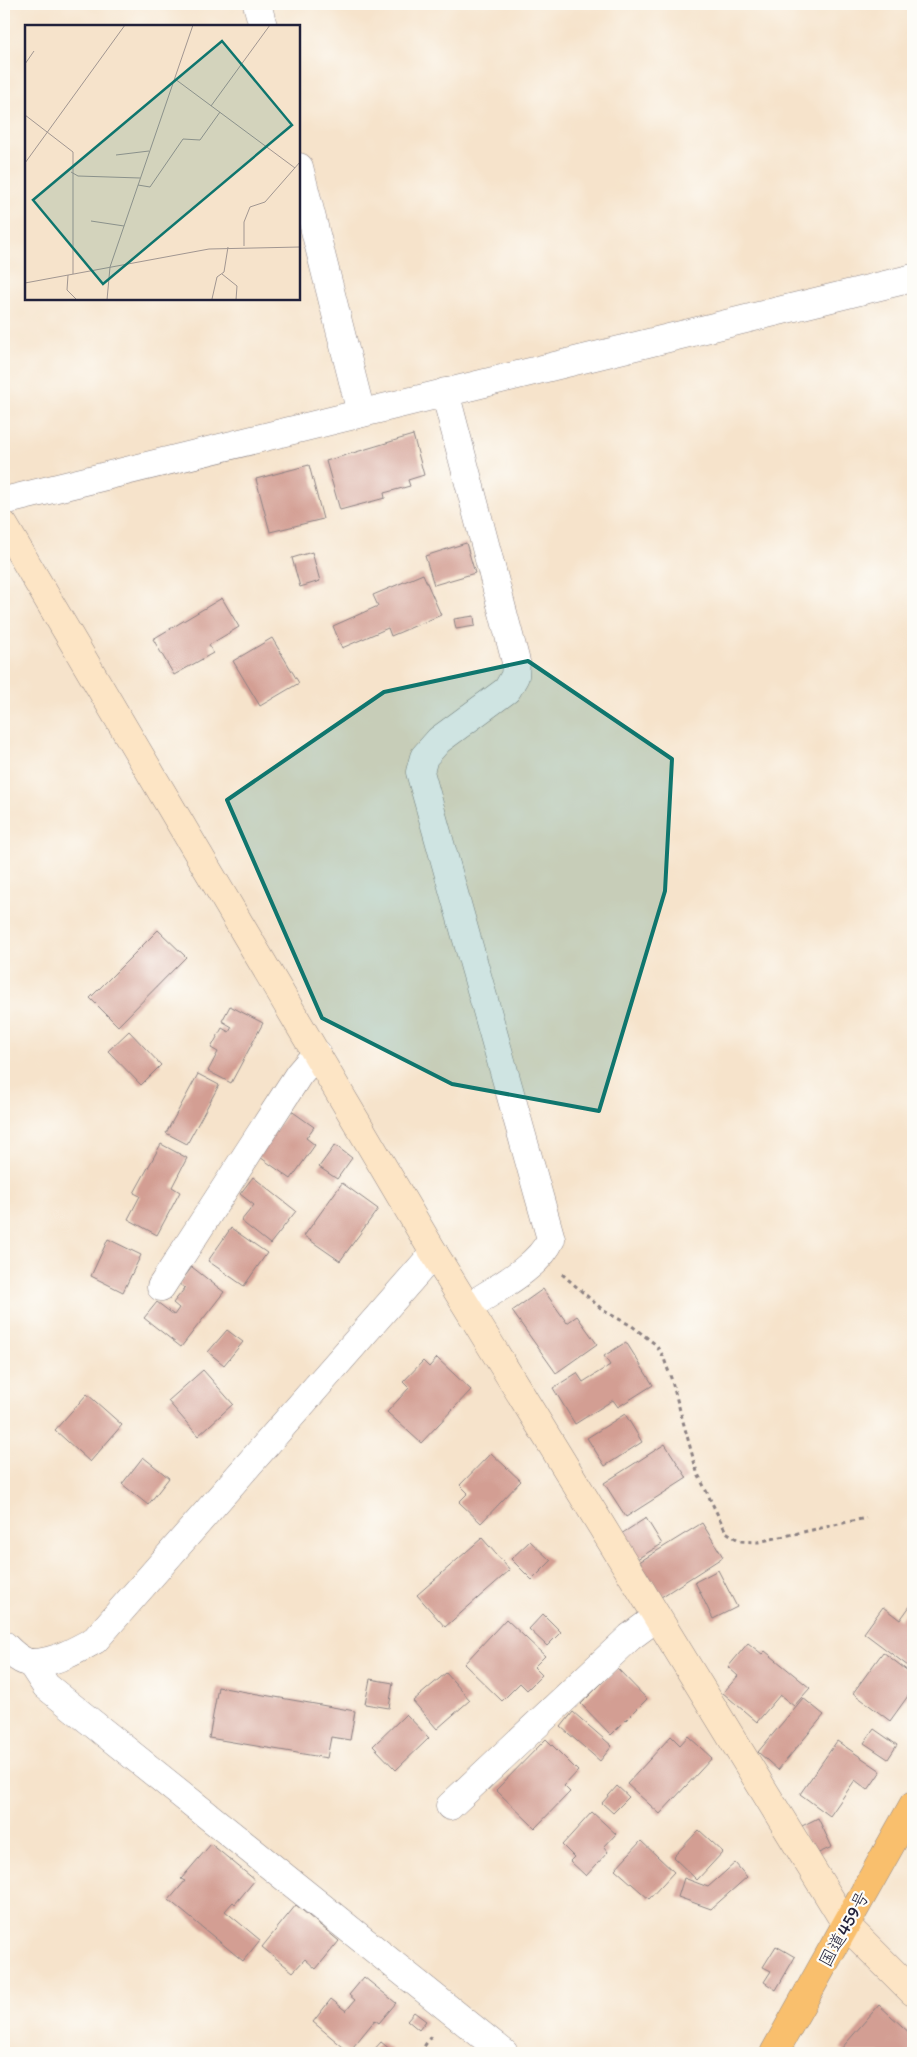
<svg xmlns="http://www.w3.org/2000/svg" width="917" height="2057" viewBox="0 0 917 2057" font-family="Itim,'Klee One',sans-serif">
<rect width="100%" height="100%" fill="#fdfcf7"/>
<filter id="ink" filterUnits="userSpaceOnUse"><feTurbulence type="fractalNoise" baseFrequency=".02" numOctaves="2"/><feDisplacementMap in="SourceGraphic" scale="10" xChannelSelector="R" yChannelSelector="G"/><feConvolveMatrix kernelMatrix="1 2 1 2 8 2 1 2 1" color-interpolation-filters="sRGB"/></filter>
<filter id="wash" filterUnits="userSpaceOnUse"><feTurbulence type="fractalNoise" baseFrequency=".0096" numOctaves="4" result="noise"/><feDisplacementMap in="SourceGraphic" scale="20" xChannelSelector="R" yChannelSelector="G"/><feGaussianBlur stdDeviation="1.12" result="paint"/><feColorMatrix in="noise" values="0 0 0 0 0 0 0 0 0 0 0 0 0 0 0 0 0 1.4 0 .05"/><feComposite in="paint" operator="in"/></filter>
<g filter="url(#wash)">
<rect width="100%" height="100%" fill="#f6e3cb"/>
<g id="blocks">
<!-- building -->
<g fill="#d39e93">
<polygon points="413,435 424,475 408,480 410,486 384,493 385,498 340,510 326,461"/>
<polygon points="309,465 323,519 270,532 256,479"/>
<polygon points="466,543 475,573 434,585 425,556"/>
<polygon points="312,552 320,581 300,587 292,558"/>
<polygon points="423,574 441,615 391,636 388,628 342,648 333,626 378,606 373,595"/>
<polygon points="222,598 239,627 209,645 213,653 174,675 153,639"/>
<polygon points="474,616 475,626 456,629 454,619"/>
<polygon points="272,638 299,683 260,706 233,661"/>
<polygon points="158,930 186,957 118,1026 90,998"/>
<polygon points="230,1006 263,1023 231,1083 208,1071 218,1052 211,1048 222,1028 229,1032 232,1027 222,1021"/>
<polygon points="129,1031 161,1065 141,1085 108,1051"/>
<polygon points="198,1074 219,1085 187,1144 166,1133"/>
<polygon points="290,1110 314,1127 306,1138 315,1145 291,1179 257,1155"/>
<polygon points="161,1144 187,1158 172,1187 180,1192 157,1235 128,1219 140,1196 134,1193"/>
<polygon points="335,1145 352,1158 337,1179 319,1167"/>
<polygon points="253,1177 296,1211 270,1244 241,1221 254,1205 240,1194"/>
<polygon points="342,1183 378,1209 340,1261 304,1236"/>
<polygon points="231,1228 267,1253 244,1286 208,1261"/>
<polygon points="108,1239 141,1255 123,1292 91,1276"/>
<polygon points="192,1267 224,1292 181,1347 144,1318 157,1302 174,1315 179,1308 173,1303 185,1288 179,1284"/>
<polygon points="543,1289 567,1323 577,1316 597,1344 556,1373 512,1311"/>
<polygon points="227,1330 243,1342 224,1365 208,1352"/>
<polygon points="626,1342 653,1385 618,1407 613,1400 575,1424 553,1388 577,1373 583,1382 610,1365 604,1356"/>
<polygon points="437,1358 471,1390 421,1443 387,1412 409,1388 403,1382 423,1361 429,1367"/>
<polygon points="203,1370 233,1404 198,1436 168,1401"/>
<polygon points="87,1394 122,1425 90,1462 55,1430"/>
<polygon points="625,1414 642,1442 605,1466 587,1438"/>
<polygon points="665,1444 687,1478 626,1517 604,1483"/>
<polygon points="491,1453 521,1481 481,1523 459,1502 468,1493 460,1485"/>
<polygon points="143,1457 169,1478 148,1505 122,1484"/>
<polygon points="646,1518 662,1544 637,1559 621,1534"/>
<polygon points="702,1523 723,1557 658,1599 636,1564"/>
<polygon points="482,1538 510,1570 445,1627 417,1595"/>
<polygon points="530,1541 551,1561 532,1580 511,1559"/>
<polygon points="718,1570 737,1607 713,1619 695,1582"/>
<polygon points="913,1602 913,1667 912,1669 864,1633 883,1607 900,1620"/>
<polygon points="543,1614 561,1632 547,1646 529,1629"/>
<polygon points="506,1619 545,1656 534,1667 542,1675 527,1690 520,1683 502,1701 464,1664"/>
<polygon points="748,1643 762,1654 765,1651 810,1688 794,1706 780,1695 757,1722 723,1693 738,1676 728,1667"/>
<polygon points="883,1652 913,1675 913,1689 890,1721 853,1693"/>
<polygon points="617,1668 647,1699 611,1735 581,1704"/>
<polygon points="446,1673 470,1700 437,1729 413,1701"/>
<polygon points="370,1679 393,1683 389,1708 365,1704"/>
<polygon points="218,1687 355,1711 350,1740 331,1737 327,1758 209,1738"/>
<polygon points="803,1698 824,1715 778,1770 758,1752"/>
<polygon points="573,1712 612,1746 600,1761 561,1727"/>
<polygon points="406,1714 429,1738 396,1770 373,1746"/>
<polygon points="874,1729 897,1745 888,1759 864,1743"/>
<polygon points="671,1736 680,1745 688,1736 712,1758 660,1814 627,1784"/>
<polygon points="546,1739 578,1771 564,1786 570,1792 535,1828 496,1790"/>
<polygon points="837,1741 881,1771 868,1790 855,1780 830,1816 800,1794"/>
<polygon points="617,1786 629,1797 613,1813 602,1803"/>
<polygon points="592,1812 616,1834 604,1847 608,1852 586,1876 570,1861 574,1857 562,1845"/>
<polygon points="818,1818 832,1847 814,1855 800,1827"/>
<polygon points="699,1830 723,1852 697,1880 673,1857"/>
<polygon points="641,1841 674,1872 649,1899 615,1869"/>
<polygon points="211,1844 255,1880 235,1904 233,1902 225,1911 260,1940 243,1961 169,1900 185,1881 181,1879"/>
<polygon points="735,1863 747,1877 711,1909 678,1897 684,1878 708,1887"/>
<polygon points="296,1905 339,1941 316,1969 305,1959 293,1972 262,1947"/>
<polygon points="776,1946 795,1957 776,1990 764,1982 771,1971 763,1967"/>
<polygon points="364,1977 396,2003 379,2023 375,2020 349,2052 313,2022 331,1999 346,2011 355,2000 349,1995"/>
<polygon points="879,2005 913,2036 913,2053 846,2053 841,2049"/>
<polygon points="414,2012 426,2021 419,2030 407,2020"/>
<polygon points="381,2042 395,2053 371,2053"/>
</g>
</g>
</g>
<g filter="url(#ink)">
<use href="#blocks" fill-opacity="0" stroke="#8c8283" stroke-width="1"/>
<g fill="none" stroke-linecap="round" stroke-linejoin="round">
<!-- street casing -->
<g stroke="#8c8283" stroke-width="29">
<g id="street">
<polyline points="257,4 263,26"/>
<polyline points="299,167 361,413"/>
<path d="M445,392L516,662L515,676L507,690L439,740L424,757L420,772L551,1239C538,1268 495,1289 468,1307"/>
<polyline points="4,501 913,278"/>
<polyline points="161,1287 299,1074 317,1053"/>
<path d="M4,1645C11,1652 21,1663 33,1663C54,1663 77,1650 95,1640L434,1253"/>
<polyline points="31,1663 46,1686 504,2053"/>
<polyline points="450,1806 630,1637 657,1617"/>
</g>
</g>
<!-- secondary casing -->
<g stroke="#8c8283" stroke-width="29">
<polyline id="secondary" points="4,525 434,1253 847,1926 913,1992"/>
</g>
<!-- highway casing -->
<g stroke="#8c8283" stroke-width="29">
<polyline id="highway" points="774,2053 913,1805"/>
</g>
<!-- path -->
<g stroke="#8c8283" stroke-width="3" stroke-dasharray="4 4" stroke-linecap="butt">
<polyline points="562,1274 604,1311 632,1326 655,1344 663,1356 671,1378 697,1472 726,1532 740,1541 758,1542 866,1518"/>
<polyline points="420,2053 433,2033"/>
</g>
<!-- street -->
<use href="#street" stroke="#fff" stroke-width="28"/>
<!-- secondary -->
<use href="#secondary" stroke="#fde5c5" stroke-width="28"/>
<!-- highway -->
<use href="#highway" stroke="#f9bf6d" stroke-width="28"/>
</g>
</g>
<!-- marked area -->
<path fill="#0f766e" fill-opacity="0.2" stroke="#0f766e" stroke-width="4" stroke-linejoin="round" d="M528,661L672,759L665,891L599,1111L452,1084L322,1018L227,800L384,692Z"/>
<g text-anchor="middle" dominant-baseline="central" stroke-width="4.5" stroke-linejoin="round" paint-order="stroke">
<!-- street labels -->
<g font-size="18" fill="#22223b" stroke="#fdfcf7">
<text transform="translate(844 1929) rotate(-61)">国道459号</text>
</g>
</g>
<!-- overview -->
<g transform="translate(25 25)">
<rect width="275" height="275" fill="#f6e3cb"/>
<path fill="none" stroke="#a19691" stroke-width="1" d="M0,39L9,26M150,54L270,143M186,81L245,0M0,90L48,127V249M91,130L124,126M0,138L100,0M46,147L53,151L115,153M113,160L125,162L158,114L175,115L195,87M66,196L99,201M219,221V197L225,182L240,177L275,137M197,249L212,261L211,275M43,250L42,265L52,275M0,258L184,224L275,222M187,274L192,252L199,247L203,222M82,275L85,242L168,0M169,275H193"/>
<path fill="#0f766e" fill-opacity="0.15" stroke="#0f766e" stroke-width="2.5" d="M197,16L267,100L78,259L8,175Z"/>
<rect width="275" height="275" fill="none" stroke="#22223b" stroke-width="2.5"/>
</g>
<!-- margin -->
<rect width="917" height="2057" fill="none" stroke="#fdfcf7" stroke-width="20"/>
</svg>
